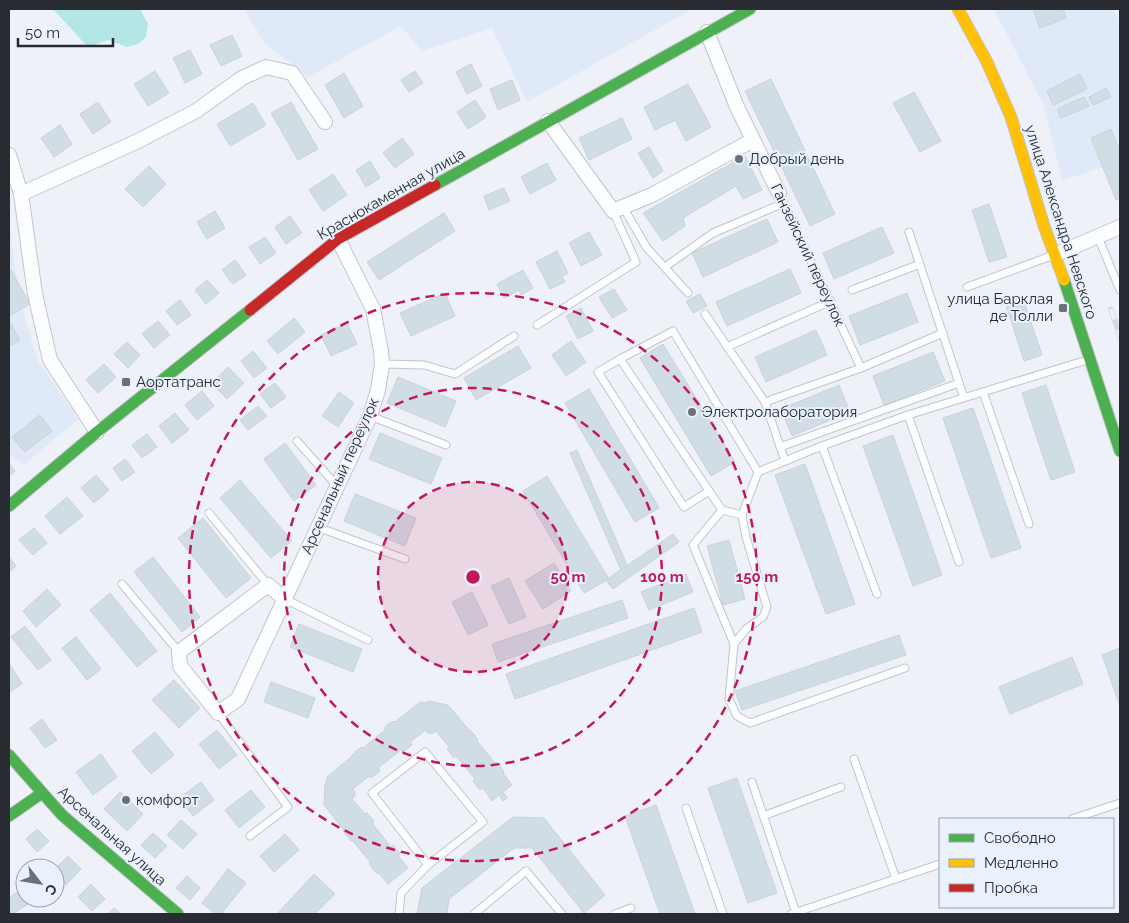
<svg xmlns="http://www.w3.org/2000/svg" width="1129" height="923" viewBox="0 0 1129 923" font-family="Raleway,sans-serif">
<rect width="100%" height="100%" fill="#eef2f8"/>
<!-- built -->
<g fill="#e0e9f7">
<polygon points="244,9 692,9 527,102 492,28 422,51 401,26 308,77 265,43"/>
<polygon points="994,9 1114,9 1120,23 1120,161 1062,181 1044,106"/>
<polygon points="9,222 19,298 38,361 78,419 24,465 9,454"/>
</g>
<!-- water -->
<polygon fill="#b4e6e6" points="53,9 140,9 148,24 146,37 138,44 127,47 108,40 88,47"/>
<!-- building -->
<g fill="#d1dde5" stroke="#ccd1d5">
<polygon points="1033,9 1063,9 1066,18 1040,28"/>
<polygon points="232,35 242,56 221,66 210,45"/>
<polygon points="190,50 202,74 185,83 173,58"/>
<polygon points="471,64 482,86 467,94 456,72"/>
<polygon points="155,71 169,93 148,106 134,84"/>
<polygon points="415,71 423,83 409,92 401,80"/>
<polygon points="344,73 363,106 344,118 325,85"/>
<polygon points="1080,74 1087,89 1053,105 1047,91"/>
<polygon points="771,79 835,214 810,226 745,91"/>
<polygon points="512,80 520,100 498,110 490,89"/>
<polygon points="688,84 711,127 686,141 675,120 655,130 644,107"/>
<polygon points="1106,88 1111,97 1093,105 1089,97"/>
<polygon points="914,92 941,141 920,152 893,103"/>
<polygon points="1084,97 1089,106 1061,118 1057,109"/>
<polygon points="475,100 486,117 468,129 457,112"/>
<polygon points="98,102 111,122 93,134 80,114"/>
<polygon points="291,102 318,149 298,160 271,113"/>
<polygon points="253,103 266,125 230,146 217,124"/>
<polygon points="622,118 632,139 589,160 579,138"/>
<polygon points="60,125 72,144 54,157 41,138"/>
<polygon points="1111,129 1120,151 1120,198 1116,200 1091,138"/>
<polygon points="402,138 414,154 395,168 383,153"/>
<polygon points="649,147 663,171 653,178 638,153"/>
<polygon points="745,156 762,190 743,199 736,186 683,218 685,226 663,241 643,213"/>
<polygon points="370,161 380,178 366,187 356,170"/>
<polygon points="547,163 556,180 530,194 521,177"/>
<polygon points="149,166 166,184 143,207 125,189"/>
<polygon points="333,174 347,195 323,211 309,190"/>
<polygon points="504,188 510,201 489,210 484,196"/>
<polygon points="989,204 1007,257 989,262 972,210"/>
<polygon points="215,211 225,228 207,239 197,222"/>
<polygon points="444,213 455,231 379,280 367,262"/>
<polygon points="290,216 302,233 286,244 275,227"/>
<polygon points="767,219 778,242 703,277 692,253"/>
<polygon points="882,227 894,253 834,279 823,253"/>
<polygon points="589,232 602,255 581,266 569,243"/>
<polygon points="265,237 276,253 260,264 249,247"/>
<polygon points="557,251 568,273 562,276 565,282 550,289 536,262"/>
<polygon points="235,260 246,275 233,284 222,270"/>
<polygon points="790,269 801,293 727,326 716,302"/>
<polygon points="11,270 30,304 9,316 9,272"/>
<polygon points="523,270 533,288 521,295 519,290 504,298 497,284"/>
<polygon points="207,280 219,293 206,304 195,290"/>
<polygon points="614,289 627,310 612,318 599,297"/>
<polygon points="445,293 455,316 411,336 400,313"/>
<polygon points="907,293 918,322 860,345 849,316"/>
<polygon points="700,294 707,306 693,313 686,301"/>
<polygon points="1022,296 1042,355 1024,361 1005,302"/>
<polygon points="180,300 191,315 177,325 166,311"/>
<polygon points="581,308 593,331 578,339 566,316"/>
<polygon points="294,318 305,332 278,354 267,341"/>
<polygon points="158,321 170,335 154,348 142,334"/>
<polygon points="347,323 357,344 331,356 321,335"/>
<polygon points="11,324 20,340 9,346 9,326"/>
<polygon points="816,330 827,355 766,382 755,357"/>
<polygon points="571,341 586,362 566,376 552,355"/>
<polygon points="127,342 140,355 128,368 114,354"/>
<polygon points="663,344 735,462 711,476 640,358"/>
<polygon points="518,346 531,368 476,400 464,378"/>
<polygon points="253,351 267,368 254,378 241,361"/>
<polygon points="933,352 945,381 884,405 873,376"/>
<polygon points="104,364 116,377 98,393 86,380"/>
<polygon points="228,367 244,383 227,399 212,383"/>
<polygon points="398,377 456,401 445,427 387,403"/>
<polygon points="275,383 286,397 271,408 260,394"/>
<polygon points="839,385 850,412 792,436 781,409"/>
<polygon points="1046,385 1075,472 1051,480 1022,393"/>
<polygon points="589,389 659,508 635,522 565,403"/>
<polygon points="202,391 214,406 197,420 185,405"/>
<polygon points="339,392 354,403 338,427 322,416"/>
<polygon points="258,406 267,416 248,430 240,420"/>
<polygon points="973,408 1021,548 991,558 943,418"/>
<polygon points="175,413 189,430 172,443 159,426"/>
<polygon points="40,415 52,431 25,452 12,437"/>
<polygon points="380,433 442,458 431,484 369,459"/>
<polygon points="147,434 157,447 142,458 132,445"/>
<polygon points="893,435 942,575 913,586 863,446"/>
<polygon points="285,443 316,485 294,501 264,459"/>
<polygon points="577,450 628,567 621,570 570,453"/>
<polygon points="125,459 135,472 122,481 113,468"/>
<polygon points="9,463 15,471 9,476"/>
<polygon points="805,464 855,604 826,614 775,475"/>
<polygon points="96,475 109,490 94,503 81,488"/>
<polygon points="547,476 609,579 584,593 523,491"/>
<polygon points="240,480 292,541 271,558 220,498"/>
<polygon points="355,494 416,518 405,546 344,521"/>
<polygon points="67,497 83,516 60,534 45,516"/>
<polygon points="203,518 251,578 226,598 178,538"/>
<polygon points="34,528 47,543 33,555 19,540"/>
<polygon points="673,534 679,542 613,589 606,580"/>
<polygon points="729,540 745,599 723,605 707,546"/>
<polygon points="9,557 16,566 9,572"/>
<polygon points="153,557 200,617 182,632 134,572"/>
<polygon points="554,563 571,591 543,609 525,581"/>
<polygon points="686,574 693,592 649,610 641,592"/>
<polygon points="509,578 526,617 509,624 491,586"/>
<polygon points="47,589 61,605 36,627 23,611"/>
<polygon points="472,592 488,625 468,635 452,602"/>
<polygon points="110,593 157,651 137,667 90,610"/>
<polygon points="622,600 628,618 498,662 492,644"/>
<polygon points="694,608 702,632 515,699 506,674"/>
<polygon points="299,624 362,649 353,672 290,647"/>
<polygon points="25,626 51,660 38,670 11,637"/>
<polygon points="899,635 906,655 742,710 735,691"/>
<polygon points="76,637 101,669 87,680 62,648"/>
<polygon points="1120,648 1120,706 1102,655"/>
<polygon points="1072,657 1083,684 1010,714 999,687"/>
<polygon points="9,663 22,684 9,692"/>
<polygon points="174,680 200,708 179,728 152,700"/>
<polygon points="271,682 315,698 308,718 264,702"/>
<polygon points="428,701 448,705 469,730 470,730 474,734 478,740 477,741 495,763 496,762 500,766 504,772 503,773 512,785 503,792 507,798 503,801 499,795 492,801 483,788 480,790 473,781 475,779 456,756 454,758 447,749 449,747 436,731 433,733 428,733 426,730 410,742 412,745 403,752 401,750 378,768 380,771 371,778 369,776 353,789 355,792 355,796 352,799 365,814 367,813 374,821 372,823 391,847 393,845 400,854 398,856 408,868 388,884 379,873 378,874 373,869 369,863 370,862 352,840 351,841 343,831 344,830 324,805 325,784 326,784 327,777 352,756 352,755 356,751 362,747 363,748 385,730 384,729 388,724 394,721 395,722 420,702 427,703"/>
<polygon points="42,719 57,740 45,748 30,728"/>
<polygon points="217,730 237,755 219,769 199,744"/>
<polygon points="155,732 174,755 151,774 132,751"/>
<polygon points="101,754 117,777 93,795 76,772"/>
<polygon points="737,778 777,893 748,903 708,788"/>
<polygon points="201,782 214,800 193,816 179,798"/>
<polygon points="251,790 265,807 239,828 225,810"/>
<polygon points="120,792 143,814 127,831 104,809"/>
<polygon points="656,805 695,914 660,914 625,816"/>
<polygon points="513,817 544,818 605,895 584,913 532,848 514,848 449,899 447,914 417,914 422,888"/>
<polygon points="181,820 197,834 183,849 167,835"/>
<polygon points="37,829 49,841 37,852 26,839"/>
<polygon points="153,833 167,846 155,858 141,845"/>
<polygon points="285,834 299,850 274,872 260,856"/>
<polygon points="68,856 81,869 66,885 55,875 55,869"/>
<polygon points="228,869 246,883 221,914 216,914 202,903"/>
<polygon points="314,874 335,894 315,914 277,914"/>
<polygon points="187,876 200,888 190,900 176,888"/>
<polygon points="91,884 105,899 92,911 78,897"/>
<polygon points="19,891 28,904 12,914 9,914 9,898"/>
<polygon points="114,908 121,914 108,914"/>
</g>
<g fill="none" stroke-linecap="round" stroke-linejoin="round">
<!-- lane casing -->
<g stroke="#c2c5cb" stroke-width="9">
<g id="lane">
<polyline points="779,193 861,368"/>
<polyline points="623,207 647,248 688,293"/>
<polyline points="909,232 964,398"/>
<polyline points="1098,237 1120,290"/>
<polyline points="665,267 713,233 784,203"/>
<polyline points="967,287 1051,256"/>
<polyline points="852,290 920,264"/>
<polyline points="705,314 765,402"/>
<polyline points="537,325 636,262 613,211"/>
<polyline points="727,347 831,301"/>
<polyline points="620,359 598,372 684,507 709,491"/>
<polyline points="382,364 424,365 455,374 514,336"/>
<polyline points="983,392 1029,524"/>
<polyline points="908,415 959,562"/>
<polyline points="370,416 446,445"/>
<polyline points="297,441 337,486"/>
<polyline points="822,446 877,594"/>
<polyline points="780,447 959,383"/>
<polyline points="785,461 765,402 861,368 943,333"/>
<polyline points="722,510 620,359 673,331 758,472"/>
<polyline points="209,513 268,585"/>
<polyline points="742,515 746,537 767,607 763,617 746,629 734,644 729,699 737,716 750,723 905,668"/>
<polyline points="317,527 405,559"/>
<polyline points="122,584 179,652"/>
<polyline points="285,599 368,640"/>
<polyline points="734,644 693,545 722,510 742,515 758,472 822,446 908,415 1087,360"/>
<polyline points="218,713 288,807 250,836"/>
<polyline points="854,759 896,879"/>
<polyline points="752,782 796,913"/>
<polyline points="686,808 723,914"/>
<polyline points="763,816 841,787"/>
<polyline points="1072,819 1120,803"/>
<polyline points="399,914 401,893 428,865 483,822 425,752 372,793 428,865"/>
<polyline points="474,914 526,871 562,914"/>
<polyline points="615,914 631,908"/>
<polyline points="791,914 940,864"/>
</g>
</g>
<!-- street casing -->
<g stroke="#c2c5cb" stroke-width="16">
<g id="street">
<polyline points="707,32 737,107 779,193"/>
<polyline points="548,121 613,211 652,195 753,140"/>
<polyline points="9,155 21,194 35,294 50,360 97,432"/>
<polyline points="21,194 138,141 196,111 242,78 266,67 292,73 325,122"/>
<polyline points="1054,255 1120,227"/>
<polyline points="285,599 268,585 179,652 180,666 218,713 238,699 370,416 378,390 382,364 381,351 373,309 338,239"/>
</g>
</g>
<!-- fast casing -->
<g stroke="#c2c5cb" stroke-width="13">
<g id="fast">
<polyline points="435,185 750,9"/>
<polyline points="1064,280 1120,451"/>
<polyline points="9,506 97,432 250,310"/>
<polyline points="9,755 62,815 178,914"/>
<polyline points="9,816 42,793"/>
</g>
</g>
<!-- slow casing -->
<g stroke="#c2c5cb" stroke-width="13">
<polyline id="slow" points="958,9 987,62 1011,117 1044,226 1064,280"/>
</g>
<!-- jam casing -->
<g stroke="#c2c5cb" stroke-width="13">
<polyline id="jam" points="250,310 338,239 435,185"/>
</g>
<!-- lane -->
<use href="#lane" stroke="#fcfdfe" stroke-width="7"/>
<!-- street -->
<use href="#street" stroke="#fcfdfe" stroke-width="14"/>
<!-- fast -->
<use href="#fast" stroke="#4caf50" stroke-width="11"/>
<!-- slow -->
<use href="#slow" stroke="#ffc107" stroke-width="11"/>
<!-- jam -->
<use href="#jam" stroke="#c62828" stroke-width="11"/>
<!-- rail casing -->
<g stroke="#d7d8da" stroke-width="5.5">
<polyline id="rail" points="1111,309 1120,336"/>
</g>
<!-- rail -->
<use href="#rail" stroke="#e9f1fd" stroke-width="4" stroke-dasharray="11" stroke-linecap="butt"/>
</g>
<!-- distance rings -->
<circle cx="473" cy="577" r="95" fill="#c2185b" fill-opacity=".12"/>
<g fill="none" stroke="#c2185b" stroke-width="2.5" stroke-dasharray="9 6">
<circle cx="473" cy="577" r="95"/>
<circle cx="473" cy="577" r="189"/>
<circle cx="473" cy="577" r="284"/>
</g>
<!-- markers -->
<g fill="#6d7177" stroke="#e9f1fd" stroke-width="2">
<circle cx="739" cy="159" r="5"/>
<rect x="1058" y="303" width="10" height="10" rx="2.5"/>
<rect x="121" y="377" width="10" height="10" rx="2.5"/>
<circle cx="692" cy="412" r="5"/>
<circle cx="126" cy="800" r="5"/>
</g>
<g text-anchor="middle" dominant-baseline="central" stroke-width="4" stroke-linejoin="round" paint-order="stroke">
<!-- poi labels -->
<g font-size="15" fill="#282b31" stroke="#e9f1fd" text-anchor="start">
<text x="749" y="159">Добрый день</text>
<text x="1053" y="299" text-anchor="end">улица Барклая<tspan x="1053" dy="17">де Толли</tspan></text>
<text x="136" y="382">Аортатранс</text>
<text x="702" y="412">Электролаборатория</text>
<text x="136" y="800">комфорт</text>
</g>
<!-- street labels -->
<g font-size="15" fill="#282b31" stroke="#e9f1fd">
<text transform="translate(391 194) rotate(-30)">Краснокаменная улица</text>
<text transform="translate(1061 222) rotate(72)">улица Александра Невского</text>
<text transform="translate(808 255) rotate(65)">Ганзейский переулок</text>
<text transform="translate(340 476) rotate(-66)">Арсенальный переулок</text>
<text transform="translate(112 836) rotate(42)">Арсенальная улица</text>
</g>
</g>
<circle cx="473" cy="577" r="8" fill="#c2185b" stroke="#e9f1fd" stroke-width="2.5"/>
<g font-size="15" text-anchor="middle" font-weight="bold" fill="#c2185b" stroke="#e9f1fd" stroke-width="4" stroke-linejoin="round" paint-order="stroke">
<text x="568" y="582">50 m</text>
<text x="662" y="582">100 m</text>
<text x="757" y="582">150 m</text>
</g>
<!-- border -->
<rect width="1129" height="923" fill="none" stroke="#282b31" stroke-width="20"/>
<!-- legend -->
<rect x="939" y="818" width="175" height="90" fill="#e9f1fd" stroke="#9ca2ab"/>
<rect x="949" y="834" width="25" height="8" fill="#4caf50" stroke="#9ca2ab"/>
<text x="984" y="843" font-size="15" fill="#282b31">Свободно</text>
<rect x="949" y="859" width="25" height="8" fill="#ffc107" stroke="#9ca2ab"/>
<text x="984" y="868" font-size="15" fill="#282b31">Медленно</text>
<rect x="949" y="884" width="25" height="8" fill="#c62828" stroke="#9ca2ab"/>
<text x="984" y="893" font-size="15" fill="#282b31">Пробка</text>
<!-- north arrow -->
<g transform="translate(40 883) rotate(121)"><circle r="24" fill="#e9f1fd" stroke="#9ca2ab"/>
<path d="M0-4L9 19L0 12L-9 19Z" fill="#6d7177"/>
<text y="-8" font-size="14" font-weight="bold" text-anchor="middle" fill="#282b31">С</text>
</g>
<!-- scale -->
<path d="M18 38v8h95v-8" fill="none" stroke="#282b31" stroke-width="2.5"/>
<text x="25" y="38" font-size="15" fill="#282b31" stroke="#e9f1fd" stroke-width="4" paint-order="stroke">50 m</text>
</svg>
